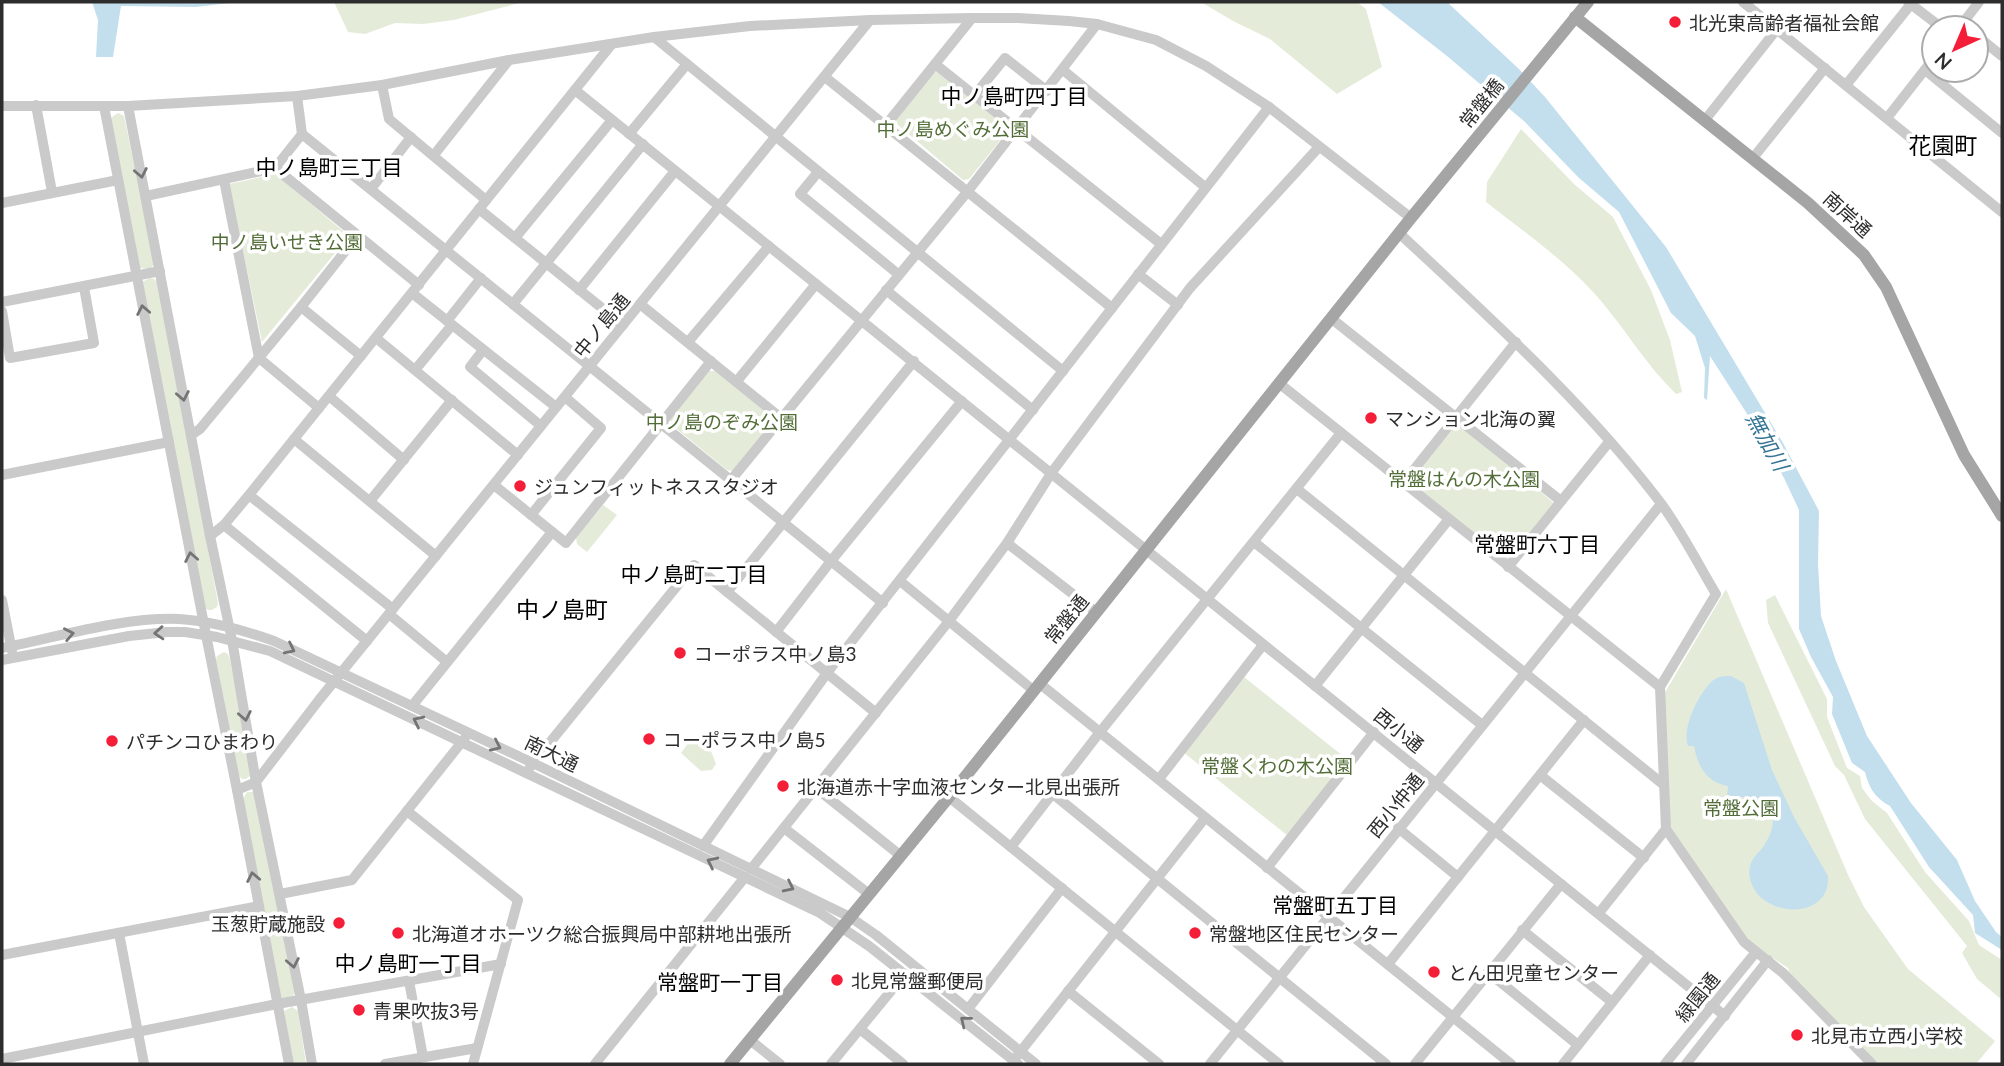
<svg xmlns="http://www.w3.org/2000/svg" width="2004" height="1066" viewBox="0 0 2004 1066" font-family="Lato,'Noto Sans JP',sans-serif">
<rect width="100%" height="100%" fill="#fff"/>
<!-- green -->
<g fill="#e4ecd9">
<polygon points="334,2 523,2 454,20 423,24 395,23 365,34 348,32"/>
<polygon points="1201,2 1357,2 1366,9 1382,67 1337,94 1270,39 1233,21"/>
<polygon points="937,72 1007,128 1007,132 969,179 963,180 898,125 896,120 933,73"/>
<polygon points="118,113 124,116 155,263 150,269 139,268 110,121 112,117"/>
<path d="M1521,129L1574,184L1613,217L1651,290L1670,340L1682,392L1676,394C1644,363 1623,325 1594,293C1562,258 1523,231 1486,202L1487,182Z"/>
<polygon points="275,174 349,236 262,342 229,184"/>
<polygon points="150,278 154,279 158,283 218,603 217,607 212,610 208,610 204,607 142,282"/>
<polygon points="709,371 716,371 772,417 773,424 734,471 727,470 672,425 670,418"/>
<polygon points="1458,423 1554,503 1508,563 1409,482"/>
<polygon points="603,505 617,515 587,552 577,544 576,538"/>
<polygon points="1726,589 1849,877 1864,907 1908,969 1995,1041 1976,1064 1878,1064 1790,975 1788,968 1746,940 1672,832 1670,824 1664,694"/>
<polygon points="1775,595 1827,699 1827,717 1847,768 1860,776 1862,788 1872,801 1887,813 1925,872 1969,921 1979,945 2002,960 2002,1000 1977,979 1962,953 1967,946 1865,819 1844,775 1835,766 1768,623 1766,600"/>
<polygon points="224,652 228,654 230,660 252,771 250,776 246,779 242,779 238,775 216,660 217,656"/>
<polygon points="1244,677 1348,760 1288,836 1183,752"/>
<polygon points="692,738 711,751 716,764 712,770 701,771 681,753"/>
<polygon points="247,792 254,792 295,992 293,996 283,999 280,997 243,799"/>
<polygon points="292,1007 298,1011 306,1064 293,1064 284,1011"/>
</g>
<!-- water -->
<g fill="#c3dfee">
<polygon points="92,2 238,2 196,7 121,6 113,57 96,57 98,20"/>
<path d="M1378,2H1447L1519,69L1545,97L1666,247L1783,443L1819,511L1818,564L1821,616L1836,661L1867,736L1911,803L1957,860L1975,901L1996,932L2002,937V950L1975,933L1973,915L1929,867L1890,806C1875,798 1869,788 1865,772L1852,763L1832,714L1833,697L1811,657L1799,629V510L1784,478L1751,420L1710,356L1707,400L1704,398L1705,368L1695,336L1671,313L1619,212L1578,177L1525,122L1447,56Z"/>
<path d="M1731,676L1744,683L1772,770L1794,817L1828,876C1831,918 1769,919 1753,887C1750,881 1748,873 1750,866C1752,857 1761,851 1765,844C1787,807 1759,797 1727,796L1728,786C1706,782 1698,767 1694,746H1688C1681,729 1700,689 1715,679C1720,676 1725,676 1731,676Z"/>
</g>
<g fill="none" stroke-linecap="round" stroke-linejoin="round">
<!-- minor -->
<g stroke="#cacaca" stroke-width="10">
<polyline points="1743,2 2002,212"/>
<polyline points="1908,2 1942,28"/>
<polyline points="1959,28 1979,2"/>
<polyline points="1976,35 2002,56"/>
<polyline points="654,37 1063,371"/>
<polyline points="935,64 1161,244"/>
<polyline points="1063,70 1205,187"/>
<polyline points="1925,70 2002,133"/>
<polyline points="825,77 1112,308"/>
<polyline points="382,85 389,119 486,200"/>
<polyline points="1846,85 1911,4"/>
<polyline points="575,90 1725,1016"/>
<polyline points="974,96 1005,58 1047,91"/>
<polyline points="36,105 52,192"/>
<polyline points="2,106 128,106 297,96 382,85 509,60 654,37 750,26 870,20 972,18 1018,18 1069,21 1097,24 1156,40 1206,66 1269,107 1411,218"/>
<polyline points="104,106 206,635 237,790 289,1064"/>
<polyline points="128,106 210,536 232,640 256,782 301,1000 312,1064"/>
<polyline points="1887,118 1934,58"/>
<polyline points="1705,120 1777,29"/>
<polyline points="886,125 972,18"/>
<polyline points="302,134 883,603"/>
<polyline points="629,134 687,64"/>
<polyline points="434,155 509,60"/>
<polyline points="1753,158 1825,68"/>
<polyline points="275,168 419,285"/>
<polyline points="818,172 800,194 898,274"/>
<polyline points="224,180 259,358 319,408"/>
<polyline points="371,189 411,137"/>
<polyline points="146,196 275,168 302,134 297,96"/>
<polyline points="2,203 118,180"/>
<polyline points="479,209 623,325"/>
<path d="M1399,233C1490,318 1585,403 1660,502C1681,530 1698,564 1716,594L1660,687"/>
<polyline points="515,238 612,120"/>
<polyline points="1138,274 1178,305"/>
<polyline points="579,290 675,171"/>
<polyline points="886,290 1033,410"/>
<polyline points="412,293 556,407"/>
<polyline points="2,302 160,271"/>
<polyline points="513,304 643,144"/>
<polyline points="640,304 782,419"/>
<polyline points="301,307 361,356"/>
<polyline points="2,311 10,358 94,343 84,287"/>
<polyline points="1332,319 1561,501"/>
<polyline points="447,321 481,278"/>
<polyline points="376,338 518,455"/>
<polyline points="688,342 769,246"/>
<polyline points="483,350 470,367 541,426"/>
<polyline points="415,370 452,325"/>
<polyline points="737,381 816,284"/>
<polyline points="1280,384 1660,687 1666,829 1744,942 1783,973 1872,1064"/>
<polyline points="329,396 404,460"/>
<polyline points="191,435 200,429 301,307 358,235"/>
<polyline points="294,439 436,556"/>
<polyline points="2,475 169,442"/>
<polyline points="731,480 968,191 1097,24"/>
<polyline points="1404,482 1516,342"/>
<polyline points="494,485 566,543 711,361"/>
<polyline points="1297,489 1664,785"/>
<polyline points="249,495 393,609"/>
<polyline points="370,501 452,400"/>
<polyline points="531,515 601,428 565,397"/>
<polyline points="224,525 367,641"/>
<polyline points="210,536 224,525 249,495 611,45"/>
<polyline points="1254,542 1482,725"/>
<polyline points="1007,543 1096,612"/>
<polyline points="1508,567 1609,442"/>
<polyline points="900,581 1033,690"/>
<polyline points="727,592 914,361"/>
<polyline points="2,600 12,651"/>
<polyline points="389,614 447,662"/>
<polyline points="776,632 831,561 962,401"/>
<path d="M2,648C58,637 122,617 179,619C212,621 243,630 274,641L533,763L850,917L876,935L1036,1064"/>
<polyline points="2,660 129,636 167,632 185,632 217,637 270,651 820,913 869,946 1018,1064"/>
<polyline points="1039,683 1511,1064"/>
<polyline points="1315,686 1449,519"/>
<polyline points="412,706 552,532"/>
<polyline points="530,767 694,565 876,713"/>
<polyline points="1540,775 1644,858"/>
<polyline points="1159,779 1263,645"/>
<polyline points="816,788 901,856"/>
<polyline points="237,790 256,782 319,700 870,20"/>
<polyline points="1053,794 1386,1064"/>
<polyline points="949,797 1279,1064"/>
<polyline points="407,811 518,900 473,1064"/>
<polyline points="784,828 869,894"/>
<polyline points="1398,828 1458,877"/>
<polyline points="703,846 827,673 1269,107"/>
<polyline points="1011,847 1100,732 1341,433"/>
<polyline points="1267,868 1374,732"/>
<polyline points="751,869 949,621 1007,543 1052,472 1190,288 1319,147"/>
<polyline points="280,894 352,880 465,738"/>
<polyline points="1599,913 1666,829"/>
<polyline points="1522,930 1612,1002"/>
<polyline points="119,933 144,1064"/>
<polyline points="2,955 259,906"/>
<polyline points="1388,964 1584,720"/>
<polyline points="1488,972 1578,1045"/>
<polyline points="409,981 423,1057"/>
<polyline points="1068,991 1159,1064"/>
<polyline points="968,1009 1062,888"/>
<polyline points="860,1029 903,1064"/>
<polyline points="750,1040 780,1064"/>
<polyline points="1017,1056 1205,818"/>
<polyline points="2,1059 277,1004 501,964"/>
<polyline points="385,1064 477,1048"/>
<polyline points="595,1064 745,877"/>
<polyline points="831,1064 904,975"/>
<polyline points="1210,1064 1661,504"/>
<polyline points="1415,1064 1561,884"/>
<polyline points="1563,1064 1650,955"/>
<polyline points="1665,1064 1756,952"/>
<polyline points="1686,1064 1768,960"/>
</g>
<!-- major -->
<g stroke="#a5a5a5" stroke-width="12">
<polyline points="1575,17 1808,203 1864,255 1886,287 1964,455 2002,516"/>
<polyline points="730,1064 949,797 1411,218 1588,2"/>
</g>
</g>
<!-- one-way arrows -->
<defs><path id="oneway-chevron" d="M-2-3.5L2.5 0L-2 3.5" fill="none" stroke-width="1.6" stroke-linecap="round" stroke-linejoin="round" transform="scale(1.75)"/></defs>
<g stroke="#747474">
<use href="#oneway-chevron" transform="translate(141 173) rotate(79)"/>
<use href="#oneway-chevron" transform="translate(143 310) rotate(-101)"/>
<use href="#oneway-chevron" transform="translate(183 396) rotate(79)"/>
<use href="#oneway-chevron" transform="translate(191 557) rotate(-101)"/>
<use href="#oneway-chevron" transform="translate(159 633) rotate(176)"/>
<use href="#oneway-chevron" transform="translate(69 634) rotate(-11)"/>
<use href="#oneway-chevron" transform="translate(290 649) rotate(26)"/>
<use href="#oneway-chevron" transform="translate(245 716) rotate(79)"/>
<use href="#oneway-chevron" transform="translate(418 721) rotate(-154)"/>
<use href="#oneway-chevron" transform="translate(496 746) rotate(25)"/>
<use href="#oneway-chevron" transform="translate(712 862) rotate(-154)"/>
<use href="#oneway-chevron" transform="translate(253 877) rotate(-101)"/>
<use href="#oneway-chevron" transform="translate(789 887) rotate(26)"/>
<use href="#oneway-chevron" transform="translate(293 963) rotate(79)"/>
<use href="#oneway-chevron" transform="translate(965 1021) rotate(-141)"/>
</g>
<!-- markers -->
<g fill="#f51e38" stroke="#fff" stroke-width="2.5">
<circle cx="1675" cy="22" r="7"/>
<circle cx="1371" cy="418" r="7"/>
<circle cx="520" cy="486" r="7"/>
<circle cx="680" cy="653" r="7"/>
<circle cx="649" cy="739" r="7"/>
<circle cx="112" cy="741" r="7"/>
<circle cx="783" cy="786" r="7"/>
<circle cx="339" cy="923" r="7"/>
<circle cx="398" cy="933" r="7"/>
<circle cx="1195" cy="933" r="7"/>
<circle cx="1434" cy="972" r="7"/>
<circle cx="837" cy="980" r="7"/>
<circle cx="359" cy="1010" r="7"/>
<circle cx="1797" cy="1035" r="7"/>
</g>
<g text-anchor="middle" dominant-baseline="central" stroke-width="7" stroke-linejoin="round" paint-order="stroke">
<!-- poi labels -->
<g font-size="19" fill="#2d2d2d" stroke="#fff" text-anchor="start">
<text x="1689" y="22">北光東高齢者福祉会館</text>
<text x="1385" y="418">マンション北海の翼</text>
<text x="534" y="486">ジュンフィットネススタジオ</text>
<text x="694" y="653">コーポラス中ノ島3</text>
<text x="663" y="739">コーポラス中ノ島5</text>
<text x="126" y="741">パチンコひまわり</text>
<text x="797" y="786">北海道赤十字血液センター北見出張所</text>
<text x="325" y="923" text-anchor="end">玉葱貯蔵施設</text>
<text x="412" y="933">北海道オホーツク総合振興局中部耕地出張所</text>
<text x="1209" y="933">常盤地区住民センター</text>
<text x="1448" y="972">とん田児童センター</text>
<text x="851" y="980">北見常盤郵便局</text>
<text x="373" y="1010">青果吹抜3号</text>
<text x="1811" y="1035">北見市立西小学校</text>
</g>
<!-- street labels -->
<g font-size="19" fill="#2d2d2d" stroke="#fff">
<text transform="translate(1481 103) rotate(-51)">常盤橋</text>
<text transform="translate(1848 214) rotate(42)">南岸通</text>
<text transform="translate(601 325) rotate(-51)">中ノ島通</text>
<text transform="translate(1066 619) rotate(-51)">常盤通</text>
<text transform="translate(1399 730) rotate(39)">西小通</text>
<text transform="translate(552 753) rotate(26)">南大通</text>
<text transform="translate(1395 805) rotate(-51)">西小仲通</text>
<text transform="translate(1697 997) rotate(-51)">緑園通</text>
</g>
<!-- park labels -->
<g font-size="19" fill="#526d37" stroke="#fff">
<text x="953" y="128">中ノ島めぐみ公園</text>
<text x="287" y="241">中ノ島いせき公園</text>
<text x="722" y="421">中ノ島のぞみ公園</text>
<text x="1464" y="478">常盤はんの木公園</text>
<text x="1277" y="765">常盤くわの木公園</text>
<text x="1741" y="807">常盤公園</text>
</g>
<!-- neighbourhood labels -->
<g font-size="21" fill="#000" stroke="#fff">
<text x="1014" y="95">中ノ島町四丁目</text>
<text x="329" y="166">中ノ島町三丁目</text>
<text x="1537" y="543">常盤町六丁目</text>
<text x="694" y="573">中ノ島町二丁目</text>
<text x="1335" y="904">常盤町五丁目</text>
<text x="408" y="962">中ノ島町一丁目</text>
<text x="720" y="981">常盤町一丁目</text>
</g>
<!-- water labels -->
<g font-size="21" font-style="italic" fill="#347596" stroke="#fff">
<text transform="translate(1768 441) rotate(61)">無加川</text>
</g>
<!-- quarter labels -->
<g font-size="23" fill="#000" stroke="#fff">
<text x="1943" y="145">花園町</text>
<text x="562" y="609">中ノ島町</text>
</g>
</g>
<!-- border -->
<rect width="2004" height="1066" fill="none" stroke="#2d2d2d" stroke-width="7"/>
<!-- north arrow -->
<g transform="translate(1955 49) rotate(224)"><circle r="33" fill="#ffffff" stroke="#ababab" stroke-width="2"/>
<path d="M0-5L12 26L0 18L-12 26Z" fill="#f51e38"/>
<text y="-10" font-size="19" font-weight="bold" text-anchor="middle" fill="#2d2d2d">N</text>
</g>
</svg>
